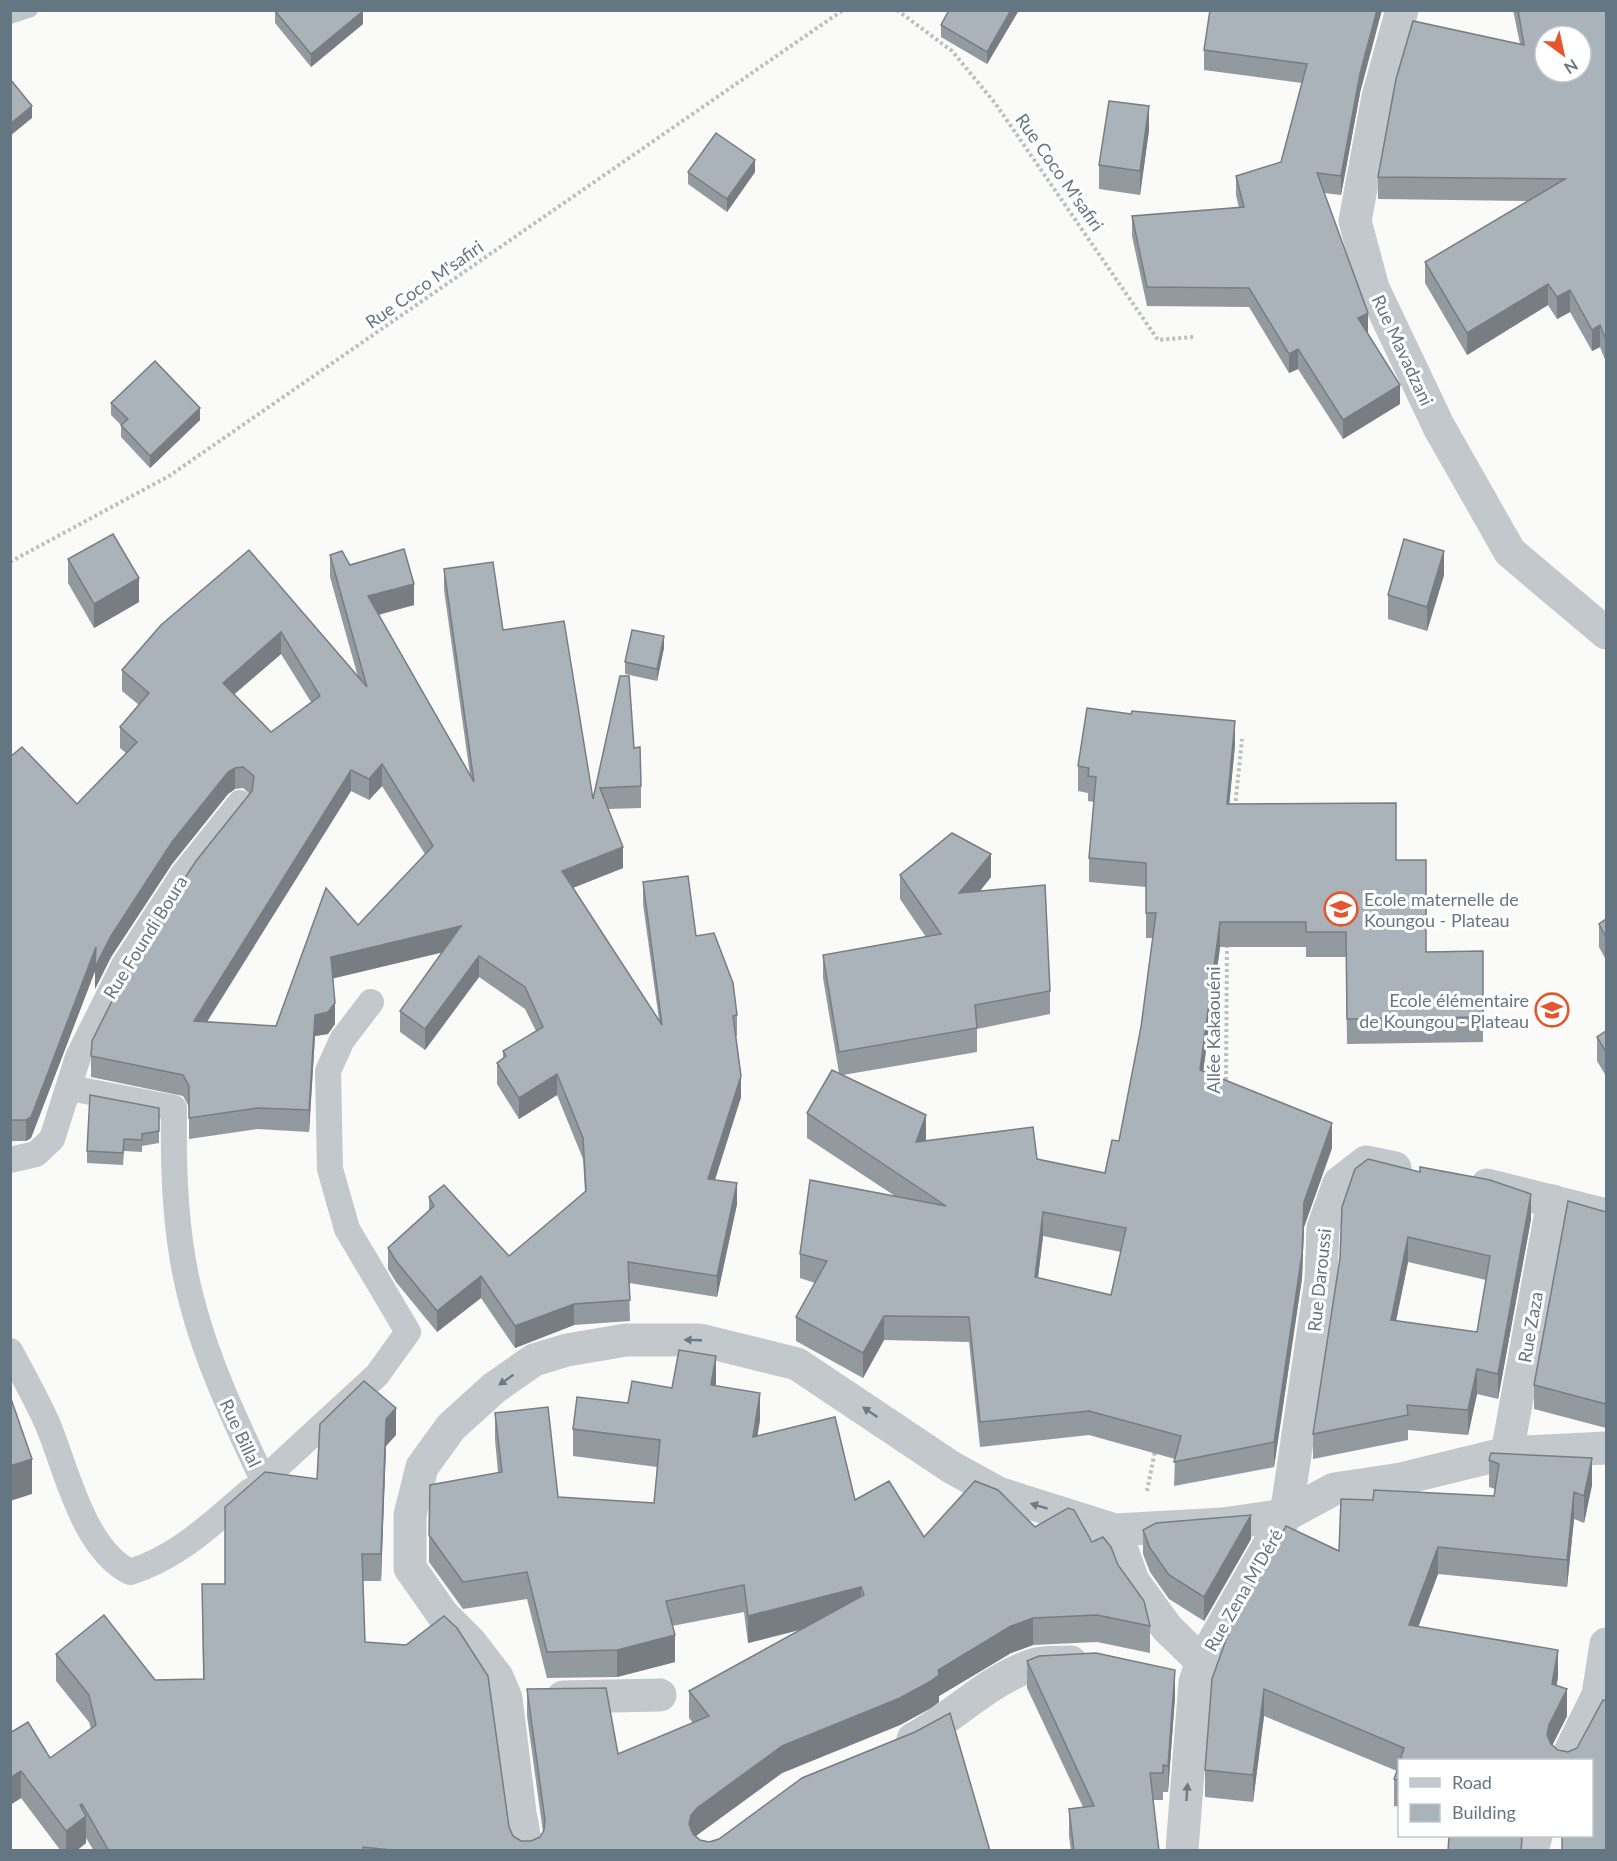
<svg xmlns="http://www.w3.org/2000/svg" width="1617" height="1861" viewBox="0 0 1617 1861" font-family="Lato,sans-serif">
<rect width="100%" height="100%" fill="#fafaf8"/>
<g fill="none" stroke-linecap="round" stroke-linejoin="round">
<!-- stream -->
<polyline stroke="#bbc7cb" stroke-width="14" points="10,17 31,10"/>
<!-- path -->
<g stroke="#bbbfc2" stroke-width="4" stroke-dasharray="3 3" stroke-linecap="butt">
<polyline points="897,10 952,51 995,103 1158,340 1194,337"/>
<polyline points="10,562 169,476 843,10"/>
<polyline points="1235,807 1242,739"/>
<polyline points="1226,1086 1227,943"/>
<polyline points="1147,1491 1155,1451"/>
</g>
<!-- lane -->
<g stroke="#c3c8cc" stroke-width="26">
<path d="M70,1088L174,1108C173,1172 175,1239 192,1302C208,1364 236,1422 263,1480L377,1375L408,1332L347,1229L330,1169L328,1071L342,1040L371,1002"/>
<polyline points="10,1160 36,1154 52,1139 78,1057 124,965 184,873 240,803"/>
<path d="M10,1351C23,1375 37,1400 48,1425C67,1471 83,1548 130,1572C178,1557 213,1523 250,1491"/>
</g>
<!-- street -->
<g stroke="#c3c8cc" stroke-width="33">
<polyline points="1402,10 1378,97 1355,221 1373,288 1439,427 1510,552 1606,633"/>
<polyline points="1487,1185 1606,1215"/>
<polyline points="1507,1453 1553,1201"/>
<polyline points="1286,1515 1321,1280 1323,1228 1339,1183 1366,1162 1395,1168"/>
<polyline points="1115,1530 1133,1581 1167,1628 1202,1662"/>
<polyline points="563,1697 660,1695"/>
<path d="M913,1739C954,1717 989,1679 1033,1665C1044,1661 1059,1663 1071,1662"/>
<polyline points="1566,1760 1598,1695 1606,1644"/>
<polyline points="527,1850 520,1813 506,1698 497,1677 471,1643 443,1615 410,1568 410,1515 422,1467 451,1427 494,1388 534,1360 567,1350 626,1340 700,1340 797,1364 951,1467 998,1493 1115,1530 1223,1524 1286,1515"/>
<polyline points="1182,1850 1195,1682 1202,1662 1286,1515 1334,1489 1401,1479 1507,1453 1606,1448"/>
<polyline points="1532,1850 1536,1836"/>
</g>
</g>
<!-- wall -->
<g fill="#929a9f" fill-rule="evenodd">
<polygon points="1019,10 987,64 941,37 941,25"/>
<polygon points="1210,10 1360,93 1341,195 1324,193 1368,332 1367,333 1400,404 1343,439 1298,369 1289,373 1249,307 1147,306 1132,236 1132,216 1239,208 1236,195 1236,176 1281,162 1302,83 1204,70 1204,50"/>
<polygon points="1513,10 1606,10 1606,362 1600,347 1592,351 1570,312 1557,319 1548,305 1467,355 1425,283 1425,262 1528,201 1378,199 1378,177 1520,44"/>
<polygon points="275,11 363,24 311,67 275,23"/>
<polygon points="1149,130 1140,195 1099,189 1099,165"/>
<polygon points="688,172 755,172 727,212 688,184"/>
<polygon points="111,403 200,420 150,468 121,437 121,425 111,415"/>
<path d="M249,550L358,677L330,577V555L350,565L414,605L379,615L470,775L444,590V569L503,630L593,799L620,676L641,786V808L608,809L623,868L573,888L659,1020L643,904V882L696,936L737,1015V1036H736L741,1097L715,1180L737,1204L717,1297L629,1283L630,1321L574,1325L515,1348L481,1298L437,1332L396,1282L388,1269V1248L429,1211V1197L509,1256L585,1192L583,1159L557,1095L519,1119L497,1084V1063L503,1059V1051L536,1031L525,1009L479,977L425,1050L400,1032V1011L442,952L333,978L335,1024L328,1034L315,1036L309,1132L257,1129L189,1139V1107L183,1096L91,1077V1056L250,794L243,788L235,789L228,794L172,864L111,957L95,989V971L31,1138L26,1141H10V757L77,804L126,753L120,748V727L139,705L122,691V670ZM281,654L311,702L271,732L234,694ZM382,786L425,854L276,1026L207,1022L351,791L369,800Z"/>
<polygon points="68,559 139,602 94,628 68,583"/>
<polygon points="1444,575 1427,631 1388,619 1388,595"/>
<polygon points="664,648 657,681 625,674 625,662"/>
<path d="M1235,745L1229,804L1396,860L1426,952L1483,951V1042L1347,1044L1346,957H1306V947H1220L1203,1072L1332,1148L1304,1227L1302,1278L1274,1467L1174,1486L1175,1459L1089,1435L980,1447L969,1342L884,1340L863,1378L796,1341V1317L815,1283L800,1278V1254L895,1196L807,1138V1113L839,1073L823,978V955L926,937L900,899V875L991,877L980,891L1050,991V1014L977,1029V1052L843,1075L926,1140L1037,1159L1105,1173L1119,1141L1141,1027L1153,938H1146V887L1089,882V858L1094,802L1088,801V793L1078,791V766ZM1043,1236L1121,1252L1111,1295L1038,1278Z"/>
<polygon points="1606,919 1606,960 1599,947 1599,924"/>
<polygon points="1606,1031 1606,1076 1597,1061 1597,1037"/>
<polygon points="159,1108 159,1143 142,1146 142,1152 124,1151 123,1165 87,1163 87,1151"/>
<path d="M1342,1207L1531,1219L1498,1399L1477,1394L1468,1435L1408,1430V1440L1313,1459V1434L1340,1258ZM1408,1262L1486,1280L1477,1332L1396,1321Z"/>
<polygon points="1606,1212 1606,1428 1534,1409 1534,1385"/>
<polygon points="716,1383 715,1386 760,1420 757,1436 855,1500 924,1537 1035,1527 1092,1542 1118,1565 1150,1626 1150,1653 1097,1642 1033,1645 1011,1653 939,1696 939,1702 931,1708 900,1725 782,1773 696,1836 700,1840 709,1842 990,1851 94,1851 86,1838 86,1843 76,1851 61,1851 21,1798 10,1805 10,1733 50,1758 91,1729 89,1722 56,1681 56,1654 155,1680 203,1679 202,1584 225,1584 317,1479 396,1435 386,1446 381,1581 363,1581 365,1642 509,1827 513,1836 521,1841 531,1841 540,1837 543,1832 527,1716 527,1689 618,1754 693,1723 689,1718 689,1691 803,1629 748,1643 744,1612 672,1626 675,1662 617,1677 547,1678 527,1599 463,1609 429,1562 429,1535 498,1472 495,1440 495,1413 558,1497 654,1503 657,1467 573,1456 573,1429 628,1403 672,1388"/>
<polygon points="1489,1460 1592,1485 1584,1523 1574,1519 1567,1587 1438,1574 1418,1627 1558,1677 1556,1686 1567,1716 1552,1745 1558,1750 1592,1761 1400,1761 1400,1807 1394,1806 1394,1779 1397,1771 1264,1716 1253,1802 1205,1797 1205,1770 1339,1551 1373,1500 1494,1496 1495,1489 1489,1487"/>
<polygon points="1143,1530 1251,1539 1204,1621 1169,1599 1150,1572 1143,1554"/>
<polygon points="1027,1661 1175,1697 1168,1792 1163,1792 1163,1800 1153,1800 1159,1851 1071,1851 1069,1836 1069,1809 1083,1807 1027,1688"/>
</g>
<!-- shaded-wall -->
<g fill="#777d82">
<polygon points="1011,10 1019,10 987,64 987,52"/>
<polygon points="1377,10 1382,10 1360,93 1341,195 1341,176 1360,74"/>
<polygon points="363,11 363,24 311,67 311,54"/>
<polygon points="32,106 32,118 10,136 10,124"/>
<polygon points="1149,106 1149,130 1140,195 1140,171"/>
<polygon points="755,160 755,172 727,212 727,199"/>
<polygon points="1548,284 1548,305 1467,355 1467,333"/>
<polygon points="1570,290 1570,312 1557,319 1557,297"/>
<polygon points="1368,313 1368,332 1358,338 1358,318"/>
<polygon points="1600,325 1600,347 1592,351 1592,330"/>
<polygon points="1298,349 1298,369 1289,373 1289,354"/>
<polygon points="1400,385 1400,404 1343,439 1343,420"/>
<polygon points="200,408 200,420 150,468 150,456"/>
<polygon points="1444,551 1444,575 1427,631 1427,607"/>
<polygon points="139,578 139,602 94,628 94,604"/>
<polygon points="414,584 414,605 368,617 368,596"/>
<polygon points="281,632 281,654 223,704 223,683"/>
<polygon points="664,636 664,648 657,681 657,669"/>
<polygon points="1235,721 1235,745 1227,828 1227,804"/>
<polygon points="382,764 382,786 369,800 369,779"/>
<polygon points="235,768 235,789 228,794 172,864 111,957 95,989 95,971 31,1138 26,1141 26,1120 96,947 111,936 172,842 228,772"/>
<polygon points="351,770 351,791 194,1042 194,1021"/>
<polygon points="623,847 623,868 562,892 562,871"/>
<polygon points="991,854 991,877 959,917 959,893"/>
<polygon points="1220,922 1220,947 1200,1095 1200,1070"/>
<polygon points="461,926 461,948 331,979 331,957"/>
<polygon points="479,956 479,977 425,1050 425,1029"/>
<polygon points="335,1003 335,1024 328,1034 315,1036 309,1132 309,1110 315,1015"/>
<polygon points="557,1074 557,1095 519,1119 519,1098"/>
<polygon points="741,1076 741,1097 708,1201 708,1179"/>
<polygon points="926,1115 926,1140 916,1142"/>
<polygon points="1332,1123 1332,1148 1304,1227 1302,1278 1274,1467 1274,1442 1304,1202"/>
<polygon points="737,1183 737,1204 717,1297 717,1276"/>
<polygon points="1531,1194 1531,1219 1498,1399 1498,1374"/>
<polygon points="1043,1212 1043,1236 1035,1302 1035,1277"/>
<polygon points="1408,1237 1408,1262 1391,1345 1391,1320"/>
<polygon points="481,1276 481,1298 437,1332 437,1311"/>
<polygon points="574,1304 574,1325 515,1348 515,1326"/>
<polygon points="884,1316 884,1340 863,1378 863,1353"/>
<polygon points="716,1356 716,1383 711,1412 711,1385"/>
<polygon points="1477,1369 1477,1394 1468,1435 1468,1410"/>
<polygon points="760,1393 760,1420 753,1464 753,1437"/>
<polygon points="396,1408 396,1435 386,1446 381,1581 381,1554 386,1419"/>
<polygon points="1592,1458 1592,1485 1584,1523 1584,1496"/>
<polygon points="32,1459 32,1494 10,1501 10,1466"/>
<polygon points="1574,1492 1574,1519 1567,1587 1567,1560"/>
<polygon points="1251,1515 1251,1539 1204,1621 1204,1597"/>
<polygon points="1438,1547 1438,1574 1409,1652 1409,1625"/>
<polygon points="861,1587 861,1614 748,1643 748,1616"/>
<polygon points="1033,1618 1033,1645 1011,1653 939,1696 939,1702 931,1708 900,1725 782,1773 697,1835 691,1842 689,1824 691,1815 697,1808 782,1746 938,1670 1011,1626"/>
<polygon points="675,1635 675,1662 617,1677 617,1650"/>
<polygon points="1558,1650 1558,1677 1552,1711 1552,1684"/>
<polygon points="1175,1670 1175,1697 1168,1792 1168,1766"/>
<polygon points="1264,1689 1264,1716 1253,1802 1253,1775"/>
<polygon points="1567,1689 1567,1716 1549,1752 1547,1735 1549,1725"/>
<polygon points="21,1771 21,1798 10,1805 10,1778"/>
<polygon points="82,1804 82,1819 86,1816 86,1843 76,1851 66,1851 66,1831 80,1805"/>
</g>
<!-- building -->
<g fill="#aab3b9" stroke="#777d82" stroke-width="1.5" fill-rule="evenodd">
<polygon points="276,10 363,10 363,11 311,54 275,11"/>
<polygon points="949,10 1011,10 987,52 941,25"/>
<polygon points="1210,10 1377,10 1360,74 1341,176 1317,173 1368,313 1358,318 1400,385 1343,420 1298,349 1289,354 1249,288 1147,287 1132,216 1244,207 1236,176 1281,162 1307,64 1204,50"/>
<path d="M1518,10H1606V340L1600,325L1592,330L1570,290L1557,297L1548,284L1467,333L1425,262L1565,179L1378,177L1396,79L1413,21L1524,45ZM1545,36H1581V72H1545Z"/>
<polygon points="10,79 32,106 10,124"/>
<polygon points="1109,101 1149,106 1140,171 1099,165"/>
<polygon points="716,133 755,160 727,199 688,172"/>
<polygon points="155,361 200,408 150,456 121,425 128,419 111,403"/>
<polygon points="113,534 139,578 94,604 68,559"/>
<polygon points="1404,539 1444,551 1427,607 1388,595"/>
<path d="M404,549L414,584L368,596L474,782L444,569L493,562L503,630L564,621L593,799L620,676H629L634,748L640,747L641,786L600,788L623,847L562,871L662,1025L643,882L688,876L696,936L714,933L733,983L737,1015L733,1016L741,1076L708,1179L737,1183L717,1276L628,1262L630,1300L574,1304L515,1326L481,1276L437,1311L396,1261L388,1248L434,1206L429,1197L444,1185L509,1256L586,1191L583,1138L557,1074L519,1098L497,1063L506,1056L503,1051L543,1027L525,987L479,956L425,1029L400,1011L461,926L331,957L335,1003L328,1012L315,1015L309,1110L257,1108L189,1118V1086L183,1075L91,1056L92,1041L137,951L196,861L252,791L254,776L243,767L235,768L228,772L172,842L111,936L95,967L96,947L31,1117L26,1120H10V757L22,747L77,804L137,742L120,727L149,693L122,670L161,625L249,550L367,687L330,555L342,551L350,565ZM281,632L320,696L271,732L223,683ZM382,764L433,846L358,925L326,888L276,1026L194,1021L351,770L369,779Z"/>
<polygon points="632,630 664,636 657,669 625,662"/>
<path d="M1087,708L1131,714L1132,711L1235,721L1227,804L1396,803V860H1426V952L1483,951V1017L1347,1019L1346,932H1306V922H1220L1200,1070L1332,1123L1304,1202L1302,1254L1274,1442L1174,1462L1181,1436L1089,1411L980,1422L969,1317L884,1316L863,1353L796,1317L827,1261L800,1254L810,1180L946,1206L807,1113L832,1070L926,1115L916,1142L1033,1127L1037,1159L1105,1173L1112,1140L1119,1141L1141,1027L1156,913H1146V863L1089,858L1096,777L1088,776L1089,768L1078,766ZM1043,1212L1126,1228L1111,1295L1035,1277Z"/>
<polygon points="952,833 991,854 959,893 1045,885 1050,991 975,1005 977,1028 839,1052 823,955 941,934 900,875"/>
<polygon points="1606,919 1606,937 1599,924"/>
<polygon points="1606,1031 1606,1052 1597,1037"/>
<polygon points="90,1095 159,1108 159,1131 142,1134 142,1140 124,1139 123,1153 87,1151"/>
<path d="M1368,1159L1420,1172V1167L1490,1180L1531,1194L1498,1374L1477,1369L1468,1410L1407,1405L1408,1415L1313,1434L1340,1258L1342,1207L1355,1169ZM1408,1237L1490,1256L1477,1332L1391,1320Z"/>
<polygon points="1568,1201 1606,1212 1606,1404 1534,1385"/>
<polygon points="679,1350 716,1356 711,1385 760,1393 753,1437 835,1417 855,1500 889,1481 924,1537 975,1481 998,1490 1035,1527 1068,1508 1074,1510 1092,1542 1103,1537 1111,1547 1118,1565 1144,1601 1150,1626 1097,1615 1033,1618 1011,1626 938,1670 939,1675 931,1681 900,1698 782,1746 697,1808 691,1815 689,1824 693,1834 700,1840 709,1842 719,1839 802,1778 915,1732 950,1713 990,1851 401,1851 363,1847 363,1851 109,1851 82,1804 80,1805 86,1816 66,1831 21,1771 10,1778 10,1733 28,1722 50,1758 96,1725 89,1695 56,1654 104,1615 155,1680 204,1679 202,1584 225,1584 225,1507 265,1472 317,1479 320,1424 364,1381 396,1408 386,1419 381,1554 362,1554 365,1642 406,1645 444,1616 457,1628 488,1676 509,1827 513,1836 521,1841 531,1841 540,1837 544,1830 545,1820 527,1689 606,1688 618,1754 709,1716 689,1691 864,1595 861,1587 748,1616 744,1585 666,1601 675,1635 617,1650 547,1652 527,1572 463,1582 429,1535 430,1485 502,1472 495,1413 548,1407 558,1497 654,1503 660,1440 573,1429 577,1397 628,1403 632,1381 672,1388"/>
<polygon points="10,1396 32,1459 10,1466"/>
<polygon points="1491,1453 1592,1458 1584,1496 1574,1492 1567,1560 1438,1547 1409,1625 1558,1650 1552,1684 1567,1689 1549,1725 1547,1735 1551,1744 1558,1750 1568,1752 1577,1748 1603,1700 1606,1701 1606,1851 1562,1851 1562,1836 1592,1836 1592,1761 1400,1761 1404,1748 1264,1689 1253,1775 1205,1770 1212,1679 1233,1620 1286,1526 1339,1551 1341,1499 1373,1500 1374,1490 1494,1496 1499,1464 1489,1460"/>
<polygon points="1251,1515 1204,1597 1169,1575 1150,1548 1143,1530 1156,1523"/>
<polygon points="1096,1653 1175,1670 1168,1766 1163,1765 1163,1773 1150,1773 1159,1851 1074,1851 1069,1809 1094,1806 1027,1661 1039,1656"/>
<polygon points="1400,1763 1400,1781 1394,1779"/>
<polygon points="1449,1836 1520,1836 1522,1839 1521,1851 1448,1851"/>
</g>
<!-- one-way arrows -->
<defs><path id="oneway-solid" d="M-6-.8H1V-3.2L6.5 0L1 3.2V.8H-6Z" transform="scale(1.5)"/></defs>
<g fill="#6a7a87">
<use href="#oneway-solid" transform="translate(693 1340) rotate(-178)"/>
<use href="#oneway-solid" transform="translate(506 1380) rotate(145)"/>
<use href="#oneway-solid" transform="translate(870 1412) rotate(-146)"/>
<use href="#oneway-solid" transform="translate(1039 1506) rotate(-163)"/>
<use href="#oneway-solid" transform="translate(1187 1792) rotate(-86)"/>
</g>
<!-- icons -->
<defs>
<g id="school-ring" transform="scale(1.725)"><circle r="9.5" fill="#fff" stroke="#e4572e" stroke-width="1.5"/><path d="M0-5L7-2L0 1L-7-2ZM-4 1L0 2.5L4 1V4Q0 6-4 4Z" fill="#e4572e"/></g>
</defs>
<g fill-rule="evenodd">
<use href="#school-ring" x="1341" y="909"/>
<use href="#school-ring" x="1552" y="1010"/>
</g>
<g text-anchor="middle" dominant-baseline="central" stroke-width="6" stroke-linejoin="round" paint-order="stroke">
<!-- street labels -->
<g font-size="18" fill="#657683" stroke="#fff">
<text transform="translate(1060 172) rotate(55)">Rue Coco M'safiri</text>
<text transform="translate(424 284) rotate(-35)">Rue Coco M'safiri</text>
<text transform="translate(1403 350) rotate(65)">Rue Mavadzani</text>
<text transform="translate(145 937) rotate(-58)">Rue Foundi Boura</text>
<text transform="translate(1213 1030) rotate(-90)">Allée Kakaouéni</text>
<text transform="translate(1319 1280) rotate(-84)">Rue Daroussi</text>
<text transform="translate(1530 1327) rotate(-80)">Rue Zaza</text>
<text transform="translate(241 1433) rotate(65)">Rue Billal</text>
<text transform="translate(1243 1590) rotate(-60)">Rue Zena M'Déré</text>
</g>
<!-- poi labels -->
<g font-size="18" fill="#657683" stroke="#fff" text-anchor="start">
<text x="1364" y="899">Ecole maternelle de<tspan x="1364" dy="21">Koungou - Plateau</tspan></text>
<text x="1529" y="1000" text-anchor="end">Ecole élémentaire<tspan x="1529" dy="21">de Koungou - Plateau</tspan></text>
</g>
</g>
<!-- border -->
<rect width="1617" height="1861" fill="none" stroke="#657683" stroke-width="24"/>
<!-- legend -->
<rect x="1398" y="1759" width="195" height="78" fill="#ffffff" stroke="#c1c8cd" stroke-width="1.5"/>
<rect x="1410" y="1778" width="30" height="9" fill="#c3c8cc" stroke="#c1c8cd" stroke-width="1.5"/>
<text x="1452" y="1789" font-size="18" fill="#657683">Road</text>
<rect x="1410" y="1804" width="30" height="18" fill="#aab3b9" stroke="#c1c8cd" stroke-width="1.5"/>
<text x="1452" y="1819" font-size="18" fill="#657683">Building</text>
<!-- north arrow -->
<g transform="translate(1563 54) rotate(147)"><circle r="28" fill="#ffffff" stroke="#c1c8cd" stroke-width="1.5"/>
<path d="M0-4.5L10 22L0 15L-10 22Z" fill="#e4572e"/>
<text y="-9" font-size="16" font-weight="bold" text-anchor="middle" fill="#657683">N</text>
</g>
</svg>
